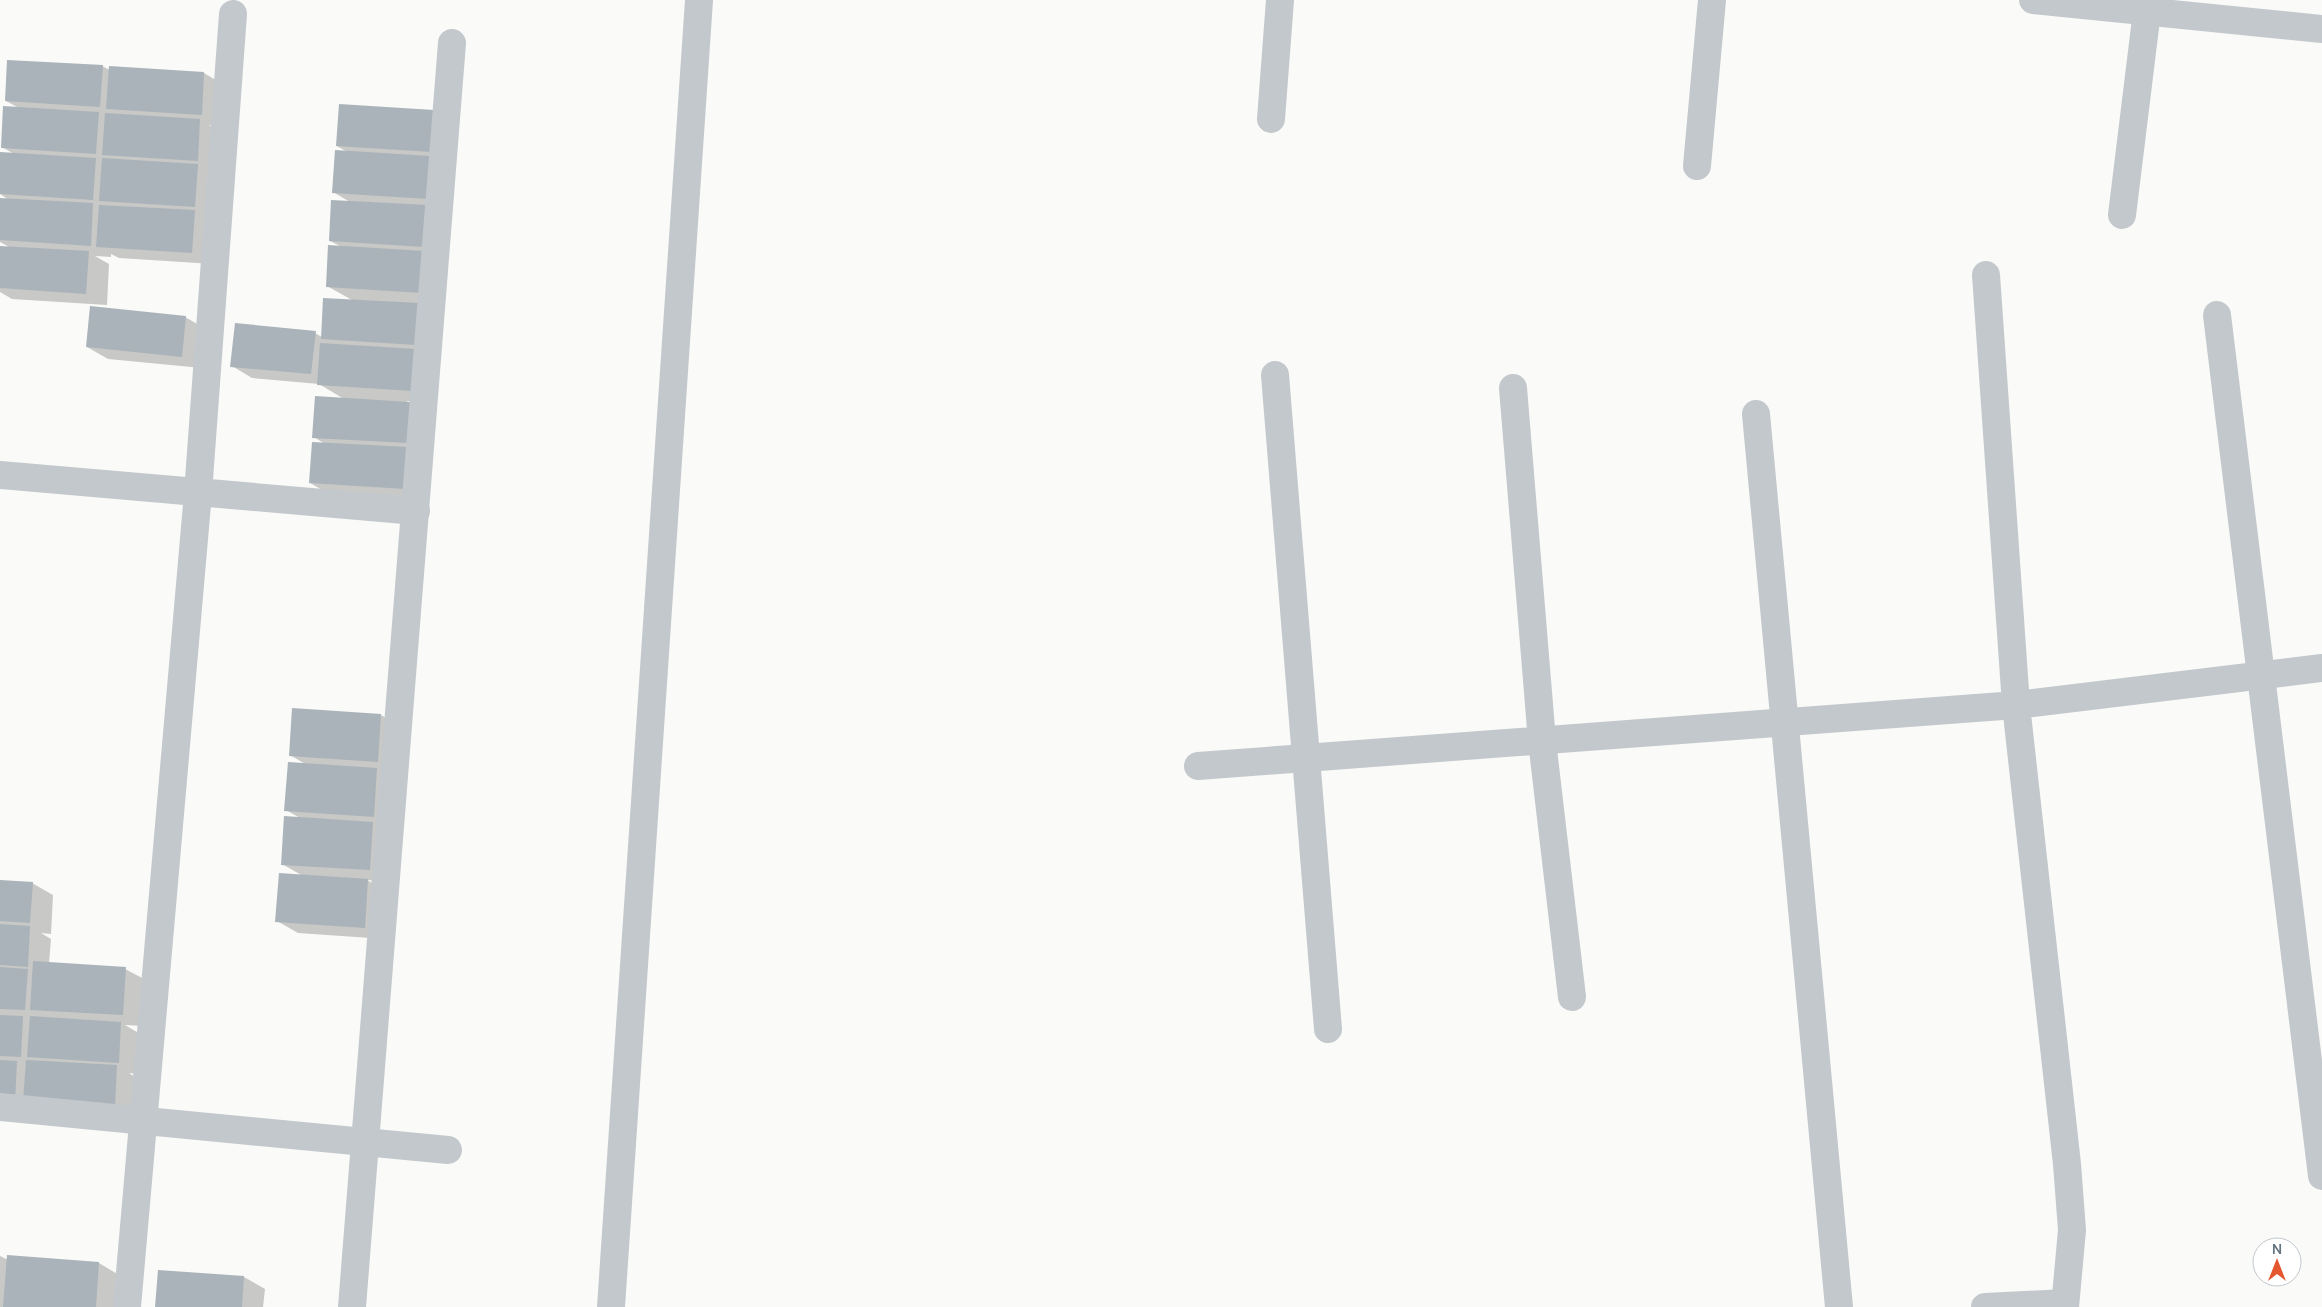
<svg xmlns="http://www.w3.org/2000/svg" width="2322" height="1307" viewBox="0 0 2322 1307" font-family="Manrope,sans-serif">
<rect width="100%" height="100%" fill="#fafaf8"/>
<!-- shadow -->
<g fill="#0003">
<polygon points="102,66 110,70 204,73 224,85 222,126 209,125 221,132 213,264 119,258 111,254 111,257 95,256 109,264 107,305 12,299 0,292 0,248 11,248 0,242 0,199 9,200 0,194 0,177 14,154 2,147 19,108 6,101"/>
<polygon points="434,111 442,304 416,303 439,316 434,402 406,401 431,415 425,500 331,495 310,483 325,444 314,437 344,399 319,384 252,378 232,366 315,333 322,337 352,300 327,286 342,247 330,241 350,202 333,192 349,153 337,146"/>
<polygon points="185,317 206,329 202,368 108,359 87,347"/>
<polygon points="381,715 402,727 399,773 380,772 397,782 390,882 367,880 388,892 385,939 298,933 277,921 303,876 282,864 300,818 286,810 307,765 290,755"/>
<polygon points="0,881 32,883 53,895 51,934 41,933 51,939 49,964 125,969 146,980 143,1026 125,1025 142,1035 139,1074 129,1073 138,1079 135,1118 0,1111"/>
<polygon points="0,1256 8,1260 99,1263 119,1275 117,1307 0,1307"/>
<polygon points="244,1277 265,1289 263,1307 156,1307"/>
</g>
<!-- building -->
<g fill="#aab3b9">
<polygon points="7,60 103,65 100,107 5,101"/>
<polygon points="109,66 204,72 202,115 106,109"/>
<polygon points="339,104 434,110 432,152 336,146"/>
<polygon points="3,106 99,112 96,154 1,148"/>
<polygon points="105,113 200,119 198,161 102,155"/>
<polygon points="335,150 430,156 428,199 332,193"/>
<polygon points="0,152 96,158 93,200 0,194"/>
<polygon points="102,158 198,164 195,207 99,201"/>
<polygon points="0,198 93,203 91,246 0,240"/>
<polygon points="331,200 428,205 424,247 329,241"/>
<polygon points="99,205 195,210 192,253 96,247"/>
<polygon points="328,245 424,251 422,293 326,287"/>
<polygon points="0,246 89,251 86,294 0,288"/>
<polygon points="323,298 419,303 416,345 321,339"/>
<polygon points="90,306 186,316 182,357 86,347"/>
<polygon points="235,323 316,331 311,374 230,367"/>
<polygon points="320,343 416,349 413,391 317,385"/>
<polygon points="315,396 410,402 408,443 312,438"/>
<polygon points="312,442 408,447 405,489 309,483"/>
<polygon points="292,708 381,714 378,762 289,756"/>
<polygon points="288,762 377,768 374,817 284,811"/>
<polygon points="284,816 373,822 370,870 281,865"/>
<polygon points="279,873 368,879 365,928 275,922"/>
<polygon points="0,880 33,882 30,923 0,921"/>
<polygon points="0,924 30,926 28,967 0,965"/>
<polygon points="33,961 126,967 123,1015 30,1010"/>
<polygon points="0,967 28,969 25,1010 0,1009"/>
<polygon points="0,1015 23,1016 21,1057 0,1056"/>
<polygon points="30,1016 121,1022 119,1063 27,1057"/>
<polygon points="0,1060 17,1061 15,1102 0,1101"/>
<polygon points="26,1060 117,1065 115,1107 23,1101"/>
<polygon points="7,1255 99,1262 96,1307 3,1307"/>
<polygon points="158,1270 244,1276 242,1307 155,1307"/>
</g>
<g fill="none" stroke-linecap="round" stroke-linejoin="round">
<!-- street -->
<g stroke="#c3c8cc" stroke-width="28">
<polyline points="2033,0 2322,29"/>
<polyline points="1271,119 1280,0"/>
<polyline points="1697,166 1712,0"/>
<polyline points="2122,215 2147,11"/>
<polyline points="2217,315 2322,1176"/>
<polyline points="1275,375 1328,1029"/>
<polyline points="1513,388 1542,741 1572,997"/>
<polyline points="1756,414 1839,1307"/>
<polyline points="0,475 416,511"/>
<polyline points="1198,766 2016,705 1986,275"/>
<polyline points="0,1107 448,1150"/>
<polyline points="127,1307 198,493 233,14"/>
<polyline points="352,1307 452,43"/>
<polyline points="611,1307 699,0"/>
<polyline points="1985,1307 2065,1303"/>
<polyline points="2065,1307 2072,1230 2067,1164 2016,705 2322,668"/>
</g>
</g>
<!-- north arrow -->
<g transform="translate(2277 1262)"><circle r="24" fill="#ffffff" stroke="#c1c8cd"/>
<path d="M0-4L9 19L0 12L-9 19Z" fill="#e4572e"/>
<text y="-8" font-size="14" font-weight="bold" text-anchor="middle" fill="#657683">N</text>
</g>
</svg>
